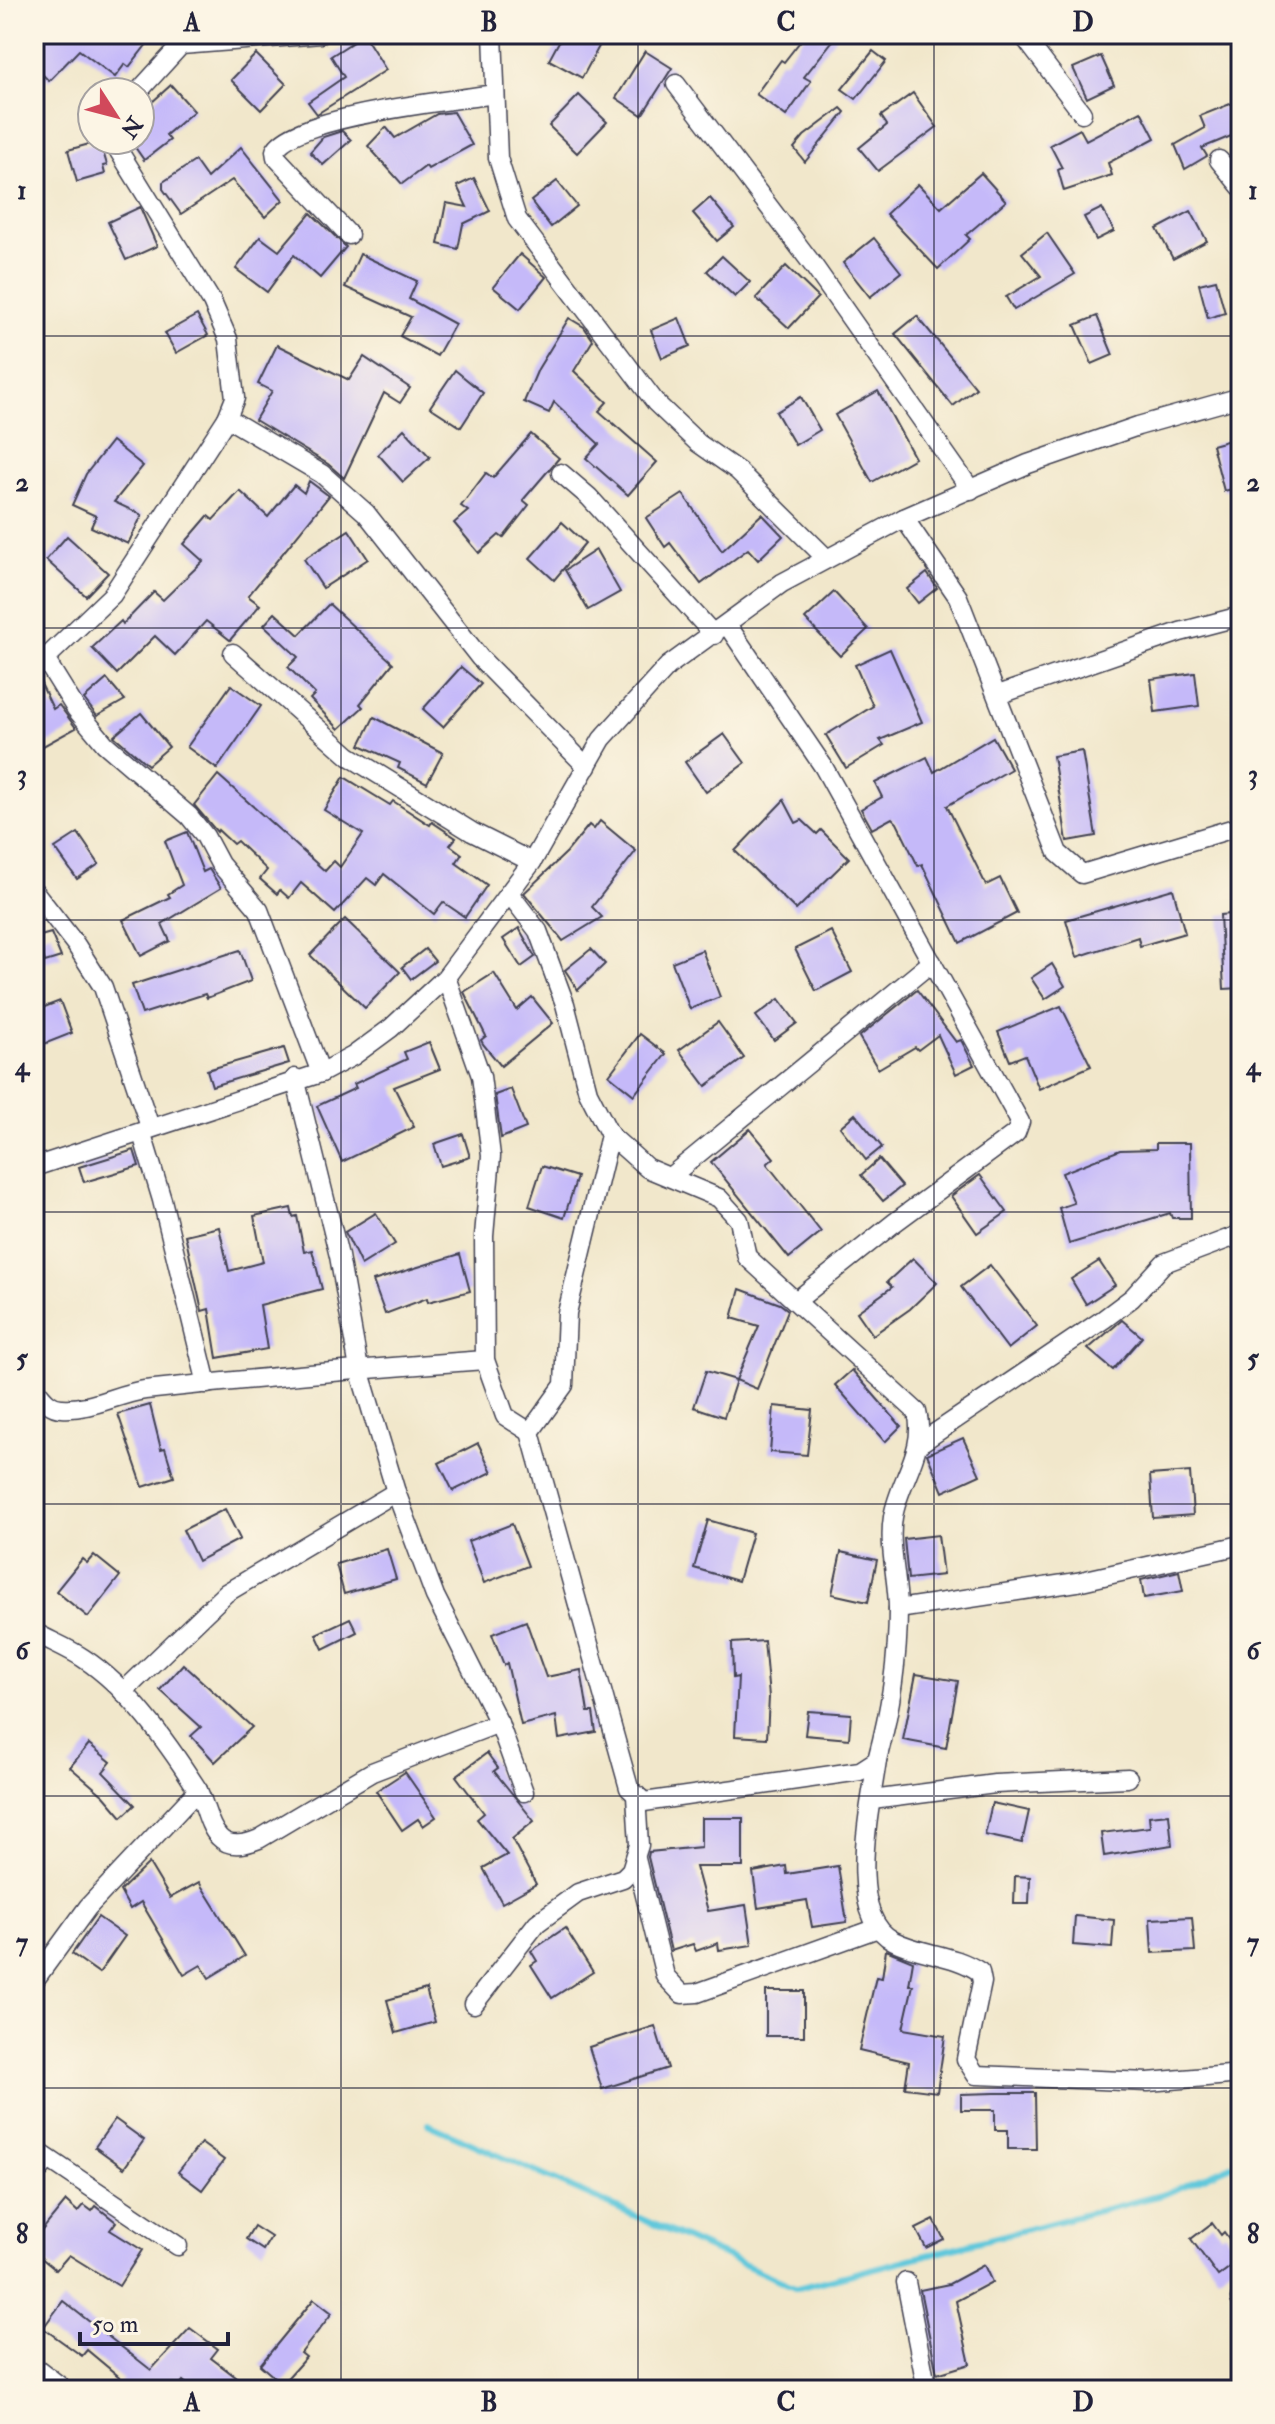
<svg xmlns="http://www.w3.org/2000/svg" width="1275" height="2424" viewBox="0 0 1275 2424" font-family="'IM FELL Double Pica',serif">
<rect width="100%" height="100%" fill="#fcf5e5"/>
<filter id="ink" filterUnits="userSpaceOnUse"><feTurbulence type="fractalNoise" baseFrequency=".0125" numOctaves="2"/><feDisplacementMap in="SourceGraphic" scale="16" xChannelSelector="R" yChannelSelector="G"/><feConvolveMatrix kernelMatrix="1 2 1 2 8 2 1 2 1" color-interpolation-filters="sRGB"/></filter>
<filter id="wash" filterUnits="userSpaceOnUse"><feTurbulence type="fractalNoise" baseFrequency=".006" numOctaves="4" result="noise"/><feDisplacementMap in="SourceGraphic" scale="32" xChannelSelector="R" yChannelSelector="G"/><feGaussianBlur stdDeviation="1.8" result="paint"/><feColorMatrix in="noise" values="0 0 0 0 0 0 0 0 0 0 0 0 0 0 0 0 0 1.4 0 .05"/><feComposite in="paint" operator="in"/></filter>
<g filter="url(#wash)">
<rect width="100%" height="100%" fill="#f1e7cb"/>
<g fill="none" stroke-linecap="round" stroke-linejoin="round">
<!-- stream -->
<polyline stroke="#60c8db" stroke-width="6" points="428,2124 797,2288 1165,2194 1241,2161"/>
</g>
<g id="blocks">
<!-- building -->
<g fill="#c5b9f9">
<polygon points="34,34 134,34 147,44 129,67 125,64 115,77 79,50 49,81 34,66"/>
<polygon points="563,34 594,34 603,39 582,78 549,60"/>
<polygon points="806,34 838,34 804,77 811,81 786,116 756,94 781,60 784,62"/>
<polygon points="364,35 386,70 317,114 308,102 344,77 331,56"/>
<polygon points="645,51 672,68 642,115 616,98"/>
<polygon points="873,51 886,61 856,99 842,89"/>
<polygon points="256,54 286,84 261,110 231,80"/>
<polygon points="1101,56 1114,85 1087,98 1073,68"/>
<polygon points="171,85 194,111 166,135 170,140 144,160 130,140 140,140 140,113"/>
<polygon points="913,93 937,127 878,171 859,148 887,125 881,116"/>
<polygon points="579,95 607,122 577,153 549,126"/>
<polygon points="1235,102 1241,116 1241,132 1202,148 1207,156 1185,169 1175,145 1205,128 1200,116"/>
<polygon points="841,108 845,112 805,162 794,148 804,136"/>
<polygon points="1141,111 1155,138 1108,163 1112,175 1064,191 1058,170 1062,168 1050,145 1080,129 1086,140"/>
<polygon points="453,112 472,145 428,169 426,166 402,184 368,146 386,127 395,138 437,114"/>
<polygon points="342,131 351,140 323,165 310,152 323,137"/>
<polygon points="100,141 107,165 103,166 105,174 77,182 68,150"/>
<polygon points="241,147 283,200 265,217 232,180 181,214 163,189 163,182 195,161 207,178"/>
<polygon points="981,173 1006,201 966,235 970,239 938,269 886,214 918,184 941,208"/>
<polygon points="474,178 490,211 463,224 458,249 438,244 446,203 467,207 457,186"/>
<polygon points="557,181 577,206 551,227 531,201"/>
<polygon points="710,198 734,227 717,241 693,213"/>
<polygon points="140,207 157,246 126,260 108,222"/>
<polygon points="1102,208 1114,231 1096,240 1084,217"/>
<polygon points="1191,211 1207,241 1173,259 1157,229"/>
<polygon points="311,213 346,247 320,278 294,255 267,292 236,269 260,237 279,251"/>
<polygon points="1047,233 1075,274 1014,310 1006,297 1041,276 1022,253"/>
<polygon points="874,238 901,272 870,297 843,263"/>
<polygon points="360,254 417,281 409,299 455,324 437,356 400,336 411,317 345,287"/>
<polygon points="520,254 546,277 520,309 493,287"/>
<polygon points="722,256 750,282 735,297 707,271"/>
<polygon points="786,266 818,297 789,328 756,298"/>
<polygon points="1216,280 1225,313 1208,318 1199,284"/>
<polygon points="197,315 208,335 176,353 165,333"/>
<polygon points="917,316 976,388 953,406 895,334"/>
<polygon points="1097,316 1113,355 1092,364 1075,325"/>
<polygon points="569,318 584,327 593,340 574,371 607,402 599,411 657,462 628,495 586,458 599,444 554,402 549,413 524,402 538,369"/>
<polygon points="679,318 690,346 662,358 651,330"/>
<polygon points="277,345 349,380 364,357 410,388 400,403 384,393 344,478 328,464 255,420 272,391 258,384"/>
<polygon points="455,370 483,393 461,427 430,407"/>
<polygon points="878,391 915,458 872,482 835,415"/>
<polygon points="801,397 820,430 795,445 776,412"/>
<polygon points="404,429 430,457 403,482 378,454"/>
<polygon points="531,434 559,458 523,500 529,505 503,538 499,535 479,553 454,523 468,511 461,506 486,473 493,478"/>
<polygon points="1241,437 1241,487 1224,491 1212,445"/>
<polygon points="112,441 143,466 114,502 142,515 128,544 91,527 96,516 72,505 86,474"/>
<polygon points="309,481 329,496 248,596 260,605 230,640 206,621 175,655 155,636 117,674 92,648 121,621 123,624 154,592 163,600 203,561 184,544 208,516 213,520 240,491 268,517 294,485 304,493"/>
<polygon points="683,494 722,551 762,514 783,536 758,560 748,549 701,584 670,543 665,547 646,518"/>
<polygon points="562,522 585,543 554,580 530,558"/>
<polygon points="349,530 368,559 323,588 304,559"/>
<polygon points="67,536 108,573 86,596 46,560"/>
<polygon points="596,550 620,592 588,610 565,570"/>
<polygon points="927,573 937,588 918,603 907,589"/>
<polygon points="834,592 868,629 840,656 805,619"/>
<polygon points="329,604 393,663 360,704 363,707 339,729 310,699 315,694 288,667 298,657 264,625 275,613 299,635"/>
<polygon points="890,649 922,722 880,740 884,745 846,768 826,735 873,706 855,665"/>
<polygon points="461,667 481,684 443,727 423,709"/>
<polygon points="34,669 53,709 59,705 76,728 34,751"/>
<polygon points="1195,673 1199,706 1155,712 1151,679"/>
<polygon points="107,679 125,700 97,716 84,699"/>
<polygon points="231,685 261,706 217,769 187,747"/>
<polygon points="141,713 169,747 148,765 114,736"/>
<polygon points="374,717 443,753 427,783 398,768 400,763 360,745"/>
<polygon points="724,734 745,763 706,792 685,762"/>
<polygon points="993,737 1011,769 947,806 986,885 1000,878 1017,913 960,943 922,864 918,866 897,823 892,818 872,829 861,809 882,797 875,783 927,757 934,772"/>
<polygon points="1082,751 1096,836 1067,841 1053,756"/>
<polygon points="218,775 325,871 334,861 340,867 363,834 324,810 344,777 390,805 393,801 430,825 432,822 456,838 450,845 462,854 456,863 487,885 465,917 443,902 434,914 384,874 376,885 367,878 335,913 301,883 289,898 280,890 277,894 260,879 267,870 237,841 233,844 218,830 217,832 194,805"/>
<polygon points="784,800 796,823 802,820 817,834 821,830 849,858 796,910 735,851"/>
<polygon points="600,821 636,851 592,907 602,917 563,941 524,893 567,852 589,825 594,829"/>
<polygon points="187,832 203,872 209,869 221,888 162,924 170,941 141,956 123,920 170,897 168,894 182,885 165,841"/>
<polygon points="78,833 99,864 77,879 55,848"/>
<polygon points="1173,889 1185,933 1140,946 1138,937 1077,957 1066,920"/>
<polygon points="1241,913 1241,988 1224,989 1220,915"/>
<polygon points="345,919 400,972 365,1008 310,955"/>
<polygon points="519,928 535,957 521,967 503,939"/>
<polygon points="831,931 852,972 816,991 795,949"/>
<polygon points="51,933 61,957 45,962 37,937"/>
<polygon points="425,949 435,961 411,979 402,967"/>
<polygon points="591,949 605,964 578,990 565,970"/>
<polygon points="240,950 251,981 207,998 205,994 142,1014 132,985"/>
<polygon points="702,950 720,997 690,1009 672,962"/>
<polygon points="1052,964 1065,986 1045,999 1031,978"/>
<polygon points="494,973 517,1010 532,997 553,1023 501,1066 483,1044 481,1040 486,1036 464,992"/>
<polygon points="917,990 956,1042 961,1040 974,1065 956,1074 938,1035 918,1050 915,1047 878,1069 859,1037"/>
<polygon points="779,999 797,1023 774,1040 756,1016"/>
<polygon points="60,1001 72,1033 34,1048 34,1011"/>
<polygon points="1061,1006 1091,1066 1039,1089 1025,1055 1010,1061 998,1032"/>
<polygon points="718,1022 744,1058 706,1086 679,1050"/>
<polygon points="640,1034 666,1054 634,1095 609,1075"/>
<polygon points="429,1042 440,1069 394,1087 414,1127 342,1162 317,1106 356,1088 354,1084 407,1059 404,1052"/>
<polygon points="284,1048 289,1063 212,1086 207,1070"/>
<polygon points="511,1089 526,1128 501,1138 495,1095"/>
<polygon points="855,1114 882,1147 866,1160 840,1127"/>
<polygon points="750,1129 774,1158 767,1164 821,1232 789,1258 711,1162"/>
<polygon points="463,1134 470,1157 441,1166 434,1144"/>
<polygon points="1156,1143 1190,1143 1191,1218 1172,1218 1170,1213 1069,1244 1059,1208 1074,1203 1062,1173 1120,1150 1156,1149"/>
<polygon points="134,1150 139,1166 84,1182 79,1167"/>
<polygon points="879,1159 902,1186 883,1201 861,1175"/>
<polygon points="542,1166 577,1177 564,1218 529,1206"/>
<polygon points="980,1175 1007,1212 977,1233 951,1196"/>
<polygon points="291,1208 293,1217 297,1216 304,1252 312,1250 322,1289 260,1305 267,1349 217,1358 209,1309 202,1311 185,1235 219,1227 229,1271 263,1262 254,1216"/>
<polygon points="376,1213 395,1244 361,1265 345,1232"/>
<polygon points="460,1254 470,1291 428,1302 427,1298 385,1314 373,1281"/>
<polygon points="913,1258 937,1283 910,1309 873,1335 857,1312 892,1287 887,1282"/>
<polygon points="1099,1261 1115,1285 1086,1304 1071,1279"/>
<polygon points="990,1265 1037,1326 1008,1349 961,1287"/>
<polygon points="740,1289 780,1304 788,1310 757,1389 736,1380 759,1326 732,1318"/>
<polygon points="1122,1320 1142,1337 1113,1370 1088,1349"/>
<polygon points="852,1370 901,1426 885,1442 835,1385"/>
<polygon points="706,1371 736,1380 724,1417 694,1407"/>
<polygon points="150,1405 161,1449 165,1448 174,1477 143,1487 118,1414"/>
<polygon points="774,1406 812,1410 807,1455 770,1452"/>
<polygon points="963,1438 980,1475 943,1492 927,1454"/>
<polygon points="478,1443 492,1472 453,1491 439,1463"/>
<polygon points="1190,1472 1193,1515 1153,1518 1150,1475"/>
<polygon points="225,1509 240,1539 198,1561 183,1530"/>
<polygon points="708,1520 752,1533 738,1581 694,1568"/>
<polygon points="512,1524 528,1566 484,1583 468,1541"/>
<polygon points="938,1535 943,1575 908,1579 904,1539"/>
<polygon points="387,1549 396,1579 344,1594 336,1564"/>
<polygon points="841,1552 877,1560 868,1602 832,1594"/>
<polygon points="94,1555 120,1576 88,1617 56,1591 82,1559 87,1563"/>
<polygon points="1179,1571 1183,1591 1144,1598 1141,1580"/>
<polygon points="350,1618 357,1632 323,1649 316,1634"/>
<polygon points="526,1621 546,1677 581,1670 588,1712 593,1712 596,1732 559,1739 556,1716 521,1725 507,1663 504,1665 492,1634"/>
<polygon points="764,1641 769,1697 767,1738 735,1736 738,1677 733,1678 732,1643"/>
<polygon points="183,1664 252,1727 215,1762 191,1736 201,1727 160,1690"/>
<polygon points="916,1674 958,1681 946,1748 903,1740"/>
<polygon points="808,1711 851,1714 849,1739 805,1735"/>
<polygon points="89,1744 111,1762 103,1772 135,1805 122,1817 104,1796 70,1767"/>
<polygon points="487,1753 498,1768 494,1771 534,1821 512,1839 536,1884 502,1903 483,1868 507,1855 477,1819 484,1813 456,1776"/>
<polygon points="405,1772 436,1817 423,1826 418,1819 402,1830 376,1791"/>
<polygon points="992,1803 1029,1811 1022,1843 985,1835"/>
<polygon points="1169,1814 1172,1845 1104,1856 1101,1833 1150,1827 1149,1816"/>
<polygon points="701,1818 743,1818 743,1867 696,1867 708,1911 746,1905 752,1945 719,1950 718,1943 696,1951 693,1944 671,1951 648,1857 649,1852 701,1847"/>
<polygon points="149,1863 170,1898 199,1882 245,1956 209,1978 201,1965 184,1975 141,1902 130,1909 120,1891"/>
<polygon points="786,1866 787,1874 838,1866 847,1922 812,1927 807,1900 758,1908 753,1872"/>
<polygon points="1015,1876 1030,1877 1029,1904 1014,1904"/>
<polygon points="1075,1916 1114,1920 1112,1948 1073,1945"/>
<polygon points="98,1917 125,1936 99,1973 72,1954"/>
<polygon points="1192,1917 1195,1951 1152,1953 1150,1919"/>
<polygon points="565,1928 593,1972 552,1998 531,1965 537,1961 531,1951"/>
<polygon points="886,1950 913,1961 909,1985 913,1985 903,2029 945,2036 937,2092 905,2088 909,2062 859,2050 876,1977 882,1978"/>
<polygon points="426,1989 435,2022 396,2033 387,2000"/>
<rect x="766" y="1991" width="38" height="45"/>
<polygon points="655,2026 668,2068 602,2089 589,2047"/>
<polygon points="995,2093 1035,2093 1036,2149 1008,2149 1008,2130 995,2130 995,2110 961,2110 961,2094"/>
<polygon points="115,2119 144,2140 124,2168 95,2147"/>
<polygon points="201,2143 224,2160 202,2190 178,2172"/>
<polygon points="66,2201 78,2212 84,2205 92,2211 96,2206 116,2222 110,2230 142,2250 119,2286 69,2255 56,2270 34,2252 34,2240"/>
<polygon points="934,2220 944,2239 926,2248 916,2229"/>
<polygon points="1212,2223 1221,2235 1224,2232 1241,2255 1241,2259 1218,2276 1191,2239"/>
<polygon points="254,2226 271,2237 263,2250 246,2239"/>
<polygon points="984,2265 992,2282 956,2301 970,2364 937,2374 920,2290 949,2284"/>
<polygon points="314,2299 332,2313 301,2353 306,2357 282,2384 260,2365"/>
<polygon points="63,2301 151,2370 190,2328 218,2349 211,2358 253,2390 194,2390 183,2381 176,2390 115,2390 123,2380 87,2350 82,2356 43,2328"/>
</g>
</g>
</g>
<g filter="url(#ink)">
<use href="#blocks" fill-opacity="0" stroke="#414051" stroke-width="2"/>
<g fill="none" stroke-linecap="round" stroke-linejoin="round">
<!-- minor casing -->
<g stroke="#414051" stroke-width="21">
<g id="minor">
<polyline points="493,34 498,158 517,219 656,403 698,443 738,471 825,557"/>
<polyline points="1022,34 1082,113"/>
<polyline points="676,84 813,265 971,490"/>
<polyline points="138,92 181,45 321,34"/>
<polyline points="112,140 212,302 228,339 235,398 227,418 322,474 366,513 480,658 587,767"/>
<polyline points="1219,160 1241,187"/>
<path d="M349,235L276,157L275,151C291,116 456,100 495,94"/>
<polyline points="227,418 112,595 45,659 76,709 105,744 189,816 205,836 220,864 259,910 321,1073"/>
<polyline points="561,473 589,497 714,635"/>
<polyline points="904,518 958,597 1058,853 1082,874 1241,826"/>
<polyline points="728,626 823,766 1020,1122 1016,1133 894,1223 796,1301"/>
<polyline points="233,653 349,756 472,832 532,862"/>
<polyline points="998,695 1180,632 1241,616"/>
<polyline points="34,891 76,945 103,987 150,1127"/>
<path d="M509,893L538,931L565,1004L588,1092L610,1135L647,1168L719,1198L739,1220L747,1257L917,1412C927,1450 899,1480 893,1517C888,1546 898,1579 898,1609C898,1660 890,1712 877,1760L860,1771L644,1802L629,1788L530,1432L564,1385L567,1313L610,1135"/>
<polyline points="446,977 481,1076 491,1156 484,1236 485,1360 505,1416 530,1432"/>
<polyline points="295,1078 339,1256 359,1369 396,1492 435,1596 499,1723 524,1792"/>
<polyline points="142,1134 162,1200 207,1384"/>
<polyline points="34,1167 321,1073 353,1056 391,1028 446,977 532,862 602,739 668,666 782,583 904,518 1028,464 1138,426 1241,397"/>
<polyline points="671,1176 932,962"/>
<path d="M34,1387C42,1397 49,1408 62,1408C92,1410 116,1394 145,1390C258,1378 372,1368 485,1360"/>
<polyline points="919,1444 1104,1319 1132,1298 1164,1263 1241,1234"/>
<polyline points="898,1609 1077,1582 1241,1545"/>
<path d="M34,1632C50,1641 68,1648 83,1658C129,1688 167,1742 196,1787C205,1801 207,1825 219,1837C230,1849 247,1844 259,1839L372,1772L499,1723"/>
<polyline points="123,1692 226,1593 396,1492"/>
<path d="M877,1760C871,1804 844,1917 894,1941C922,1955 954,1954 980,1972L982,1982L966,2059L976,2075L1148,2082L1241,2074"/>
<polyline points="872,1800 995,1784 1128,1778"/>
<polyline points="636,1859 665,1976 682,1994 697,1993 878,1928"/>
<polyline points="34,1981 88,1907 198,1790"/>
<polyline points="474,2004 537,1923 578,1893 623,1878 631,1870 639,1845 636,1796"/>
<polyline points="34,2149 178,2246"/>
<polyline points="34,2176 48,2159"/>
<polyline points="906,2282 927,2390"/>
<polyline points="1240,2299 1241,2300"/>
<polyline points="34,2366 65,2390"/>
</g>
</g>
<!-- minor -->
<use href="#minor" stroke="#fff" stroke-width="18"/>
</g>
</g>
<!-- grid -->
<path fill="none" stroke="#22223b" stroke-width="2" stroke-opacity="0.55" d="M341,34V2390M638,34V2390M934,34V2390M34,336H1241M34,628H1241M34,920H1241M34,1212H1241M34,1504H1241M34,1796H1241M34,2088H1241"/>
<!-- margin -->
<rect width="1275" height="2424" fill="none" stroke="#fcf5e5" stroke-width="88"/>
<!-- north arrow -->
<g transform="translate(116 116) rotate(126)"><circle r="38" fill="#fcf5e5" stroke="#a5a1a1" stroke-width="2"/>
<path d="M0-6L14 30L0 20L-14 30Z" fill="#d1495b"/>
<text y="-12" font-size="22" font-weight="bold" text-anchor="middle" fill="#22223b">N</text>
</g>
<!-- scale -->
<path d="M80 2332v12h148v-12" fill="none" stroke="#22223b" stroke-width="4"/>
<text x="92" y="2332" font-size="24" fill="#22223b" stroke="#fcf5e5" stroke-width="6" paint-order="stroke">50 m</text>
<rect x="44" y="44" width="1187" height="2336" fill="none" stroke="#22223b" stroke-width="3"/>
<g font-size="26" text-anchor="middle" font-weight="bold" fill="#22223b">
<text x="192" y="31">A</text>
<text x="489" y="31">B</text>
<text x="786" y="31">C</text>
<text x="1083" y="31">D</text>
<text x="22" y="199">1</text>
<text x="1253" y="199">1</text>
<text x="22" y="491">2</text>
<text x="1253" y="491">2</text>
<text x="22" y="783">3</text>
<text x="1253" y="783">3</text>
<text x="22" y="1075">4</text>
<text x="1253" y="1075">4</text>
<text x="22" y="1367">5</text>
<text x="1253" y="1367">5</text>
<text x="22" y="1659">6</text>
<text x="1253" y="1659">6</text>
<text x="22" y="1951">7</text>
<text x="1253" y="1951">7</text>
<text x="22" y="2243">8</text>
<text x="1253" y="2243">8</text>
<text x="192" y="2411">A</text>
<text x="489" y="2411">B</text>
<text x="786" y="2411">C</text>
<text x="1083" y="2411">D</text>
</g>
</svg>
